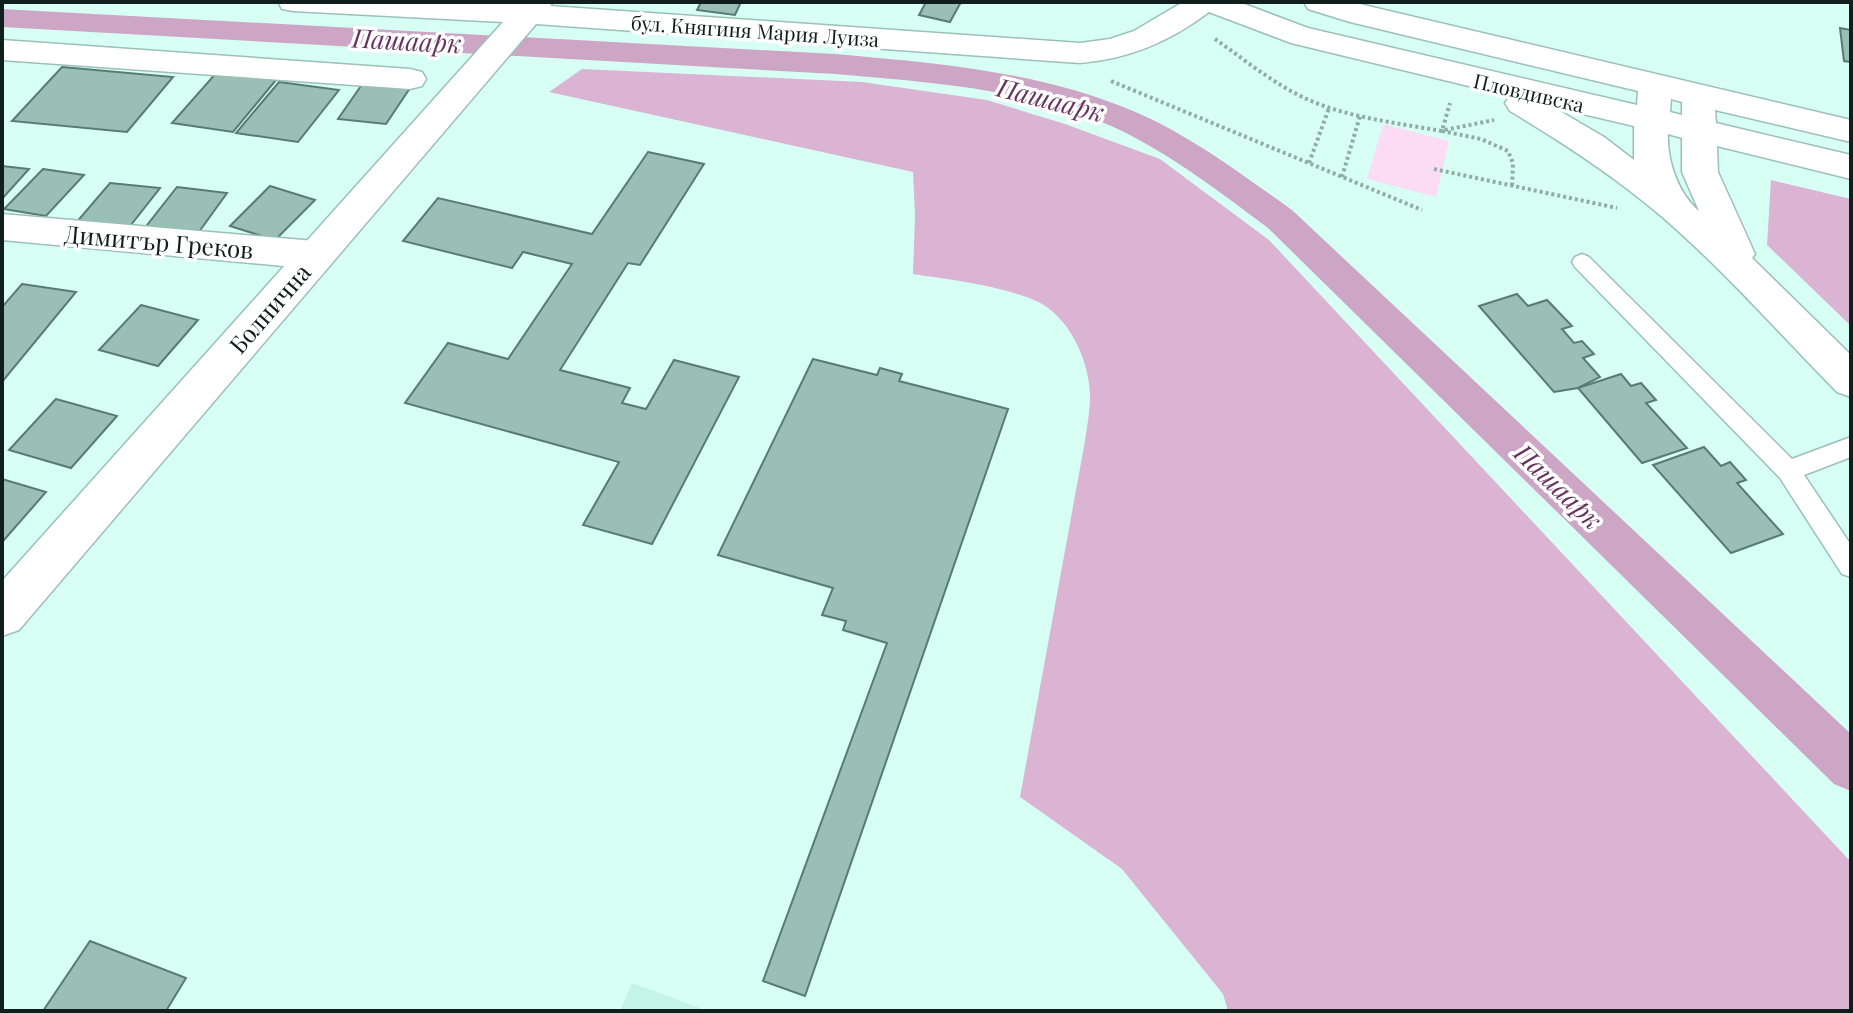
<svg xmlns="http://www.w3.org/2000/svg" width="1853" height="1013" viewBox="0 0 1853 1013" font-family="'Playfair Display',serif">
<rect width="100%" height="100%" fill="#d8fff4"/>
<!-- built -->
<polygon fill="#c4f4e7" points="632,983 708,1011 620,1011"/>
<!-- green -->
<polygon fill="#fbdcf4" points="1383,124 1449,141 1436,197 1367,179"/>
<!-- forest -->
<g fill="#dbb3d3">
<path d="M582,69L862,82L987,100L1065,124L1160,159L1269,240L1851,862V1011H1228L1223,994L1122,869L1020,797L1085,441C1087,426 1090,412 1090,397C1090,362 1069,314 1034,300C997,285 952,280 913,274L915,215L913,172L549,92Z"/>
<polygon points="1771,180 1851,199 1851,326 1767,245"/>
</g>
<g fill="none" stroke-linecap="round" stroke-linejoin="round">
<!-- canal -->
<path fill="#cda5c5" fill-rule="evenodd" d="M2,9L835,54C935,63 1039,71 1133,111C1190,135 1241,174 1292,210L1851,734V791L1834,784L1268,228C1217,190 1167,151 1109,125C1023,88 927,82 835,74L2,27Z"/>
</g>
<!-- building -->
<g fill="#9ac0b5" stroke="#587b72" stroke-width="2">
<polygon points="701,2 741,2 735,15 697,10"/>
<polygon points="926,2 961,2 950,22 919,15"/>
<polygon points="1840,28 1851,30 1851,62 1844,61"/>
<polygon points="62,67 173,77 127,132 12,121"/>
<polygon points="217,72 276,80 233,132 172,123"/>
<polygon points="279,82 339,90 298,142 236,133"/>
<polygon points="363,83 410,88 386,124 338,119"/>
<polygon points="648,152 704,164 640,265 628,263 560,370 630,388 622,403 646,409 674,360 739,377 652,544 583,525 619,462 405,403 448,343 508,359 572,264 523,252 512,268 403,241 438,198 592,234"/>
<polygon points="2,166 29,169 2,199"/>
<polygon points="43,169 84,175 46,216 4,209"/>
<polygon points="110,183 160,188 127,230 75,224"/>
<polygon points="270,186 315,200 275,240 230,226"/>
<polygon points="177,187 227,193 196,236 144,229"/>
<polygon points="22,284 76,292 2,382 2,307"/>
<polygon points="1517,294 1528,306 1547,300 1572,326 1562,329 1574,343 1582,341 1594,354 1583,358 1600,377 1578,388 1554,392 1479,306"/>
<polygon points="141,305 198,320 158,366 99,350"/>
<polygon points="813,359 877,375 880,368 902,374 899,381 1008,409 805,996 763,981 887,643 843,630 846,621 822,615 833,588 718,555"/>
<polygon points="1621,374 1631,386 1641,383 1656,400 1646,403 1687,448 1642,463 1578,388"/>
<polygon points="56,399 117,416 71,468 9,450"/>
<polygon points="1704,447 1721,466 1730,462 1746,480 1737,483 1783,534 1731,553 1653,465"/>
<polygon points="2,479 46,492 4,540 2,539"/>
<polygon points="90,941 186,978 166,1011 43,1011"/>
</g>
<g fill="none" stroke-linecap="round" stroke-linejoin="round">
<!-- service casing -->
<g stroke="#9bc0b6" stroke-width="3">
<polygon id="service" points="1582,254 1589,257 1792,459 1851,437 1851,457 1804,475 1851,545 1851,577 1842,574 1780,478 1575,267 1572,262 1575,257"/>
</g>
<!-- minor casing -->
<g stroke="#9bc0b6" stroke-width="3">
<g id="minor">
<polygon points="2,40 410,69 422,72 426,79 422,86 410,89 2,60"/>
<polygon points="2,214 315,241 328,245 334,255 328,265 315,269 2,240"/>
</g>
</g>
<!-- tertiary casing -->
<g stroke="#9bc0b6" stroke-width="3">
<path id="tertiary" d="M278,2H553L550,6L1080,43L1110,39L1134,31L1183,2H1239L1308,28L1637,105L1638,91L1350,22L1308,9L1304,2H1351L1851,120V142L1715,110L1716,123L1851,155V179L1717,146L1718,172L1755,254L1752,258L1851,355V397L1837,392C1779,333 1723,269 1660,215C1614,176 1562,142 1510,111L1505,103L1510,96L1291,43L1209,12C1171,41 1129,59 1080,63L536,24L19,630L2,636V581L503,22L293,11L282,9ZM1671,99L1682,102V115L1670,112ZM1553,107L1634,126V160L1604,137ZM1668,134L1682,138V172L1699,211C1678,193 1667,161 1668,134Z"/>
</g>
<!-- path -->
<g stroke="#8fada5" stroke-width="4" stroke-dasharray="3 3" stroke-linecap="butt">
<path d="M1215,39C1245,60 1275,85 1309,100C1350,118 1398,123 1442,131L1450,103"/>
<polyline points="1111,81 1422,210"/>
<polyline points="1445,130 1494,120"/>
<polyline points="1442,131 1481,139 1508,151 1513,163 1512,188"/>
<polyline points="1309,163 1329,108"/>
<polyline points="1434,169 1617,208"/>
<polyline points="1342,177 1360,116"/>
</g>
<!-- service -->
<use href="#service" fill="#fff" fill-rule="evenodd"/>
<!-- minor -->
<use href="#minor" fill="#fff" fill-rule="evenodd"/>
<!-- tertiary -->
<use href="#tertiary" fill="#fff" fill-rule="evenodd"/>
</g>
<g text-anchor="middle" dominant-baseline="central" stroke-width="7" stroke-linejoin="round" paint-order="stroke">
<!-- far-street labels -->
<g font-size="20" fill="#101f1b" stroke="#fff">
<text transform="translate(755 30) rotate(4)">бул. Княгиня Мария Луиза</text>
<text transform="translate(1529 92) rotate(13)">Пловдивска</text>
</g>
<!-- street labels -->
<g font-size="24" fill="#101f1b" stroke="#fff">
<text transform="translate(159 241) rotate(5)">Димитър Греков</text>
<text transform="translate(269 308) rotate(-49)">Болнична</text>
</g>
<!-- water labels -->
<g font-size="26" font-style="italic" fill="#66345f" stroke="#fff">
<text transform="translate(407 40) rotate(3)">Пашаарк</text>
<text transform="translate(1051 99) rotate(14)">Пашаарк</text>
<text transform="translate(1559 486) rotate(44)">Пашаарк</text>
</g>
</g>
<!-- border -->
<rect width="1853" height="1013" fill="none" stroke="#101f1b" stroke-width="8"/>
</svg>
